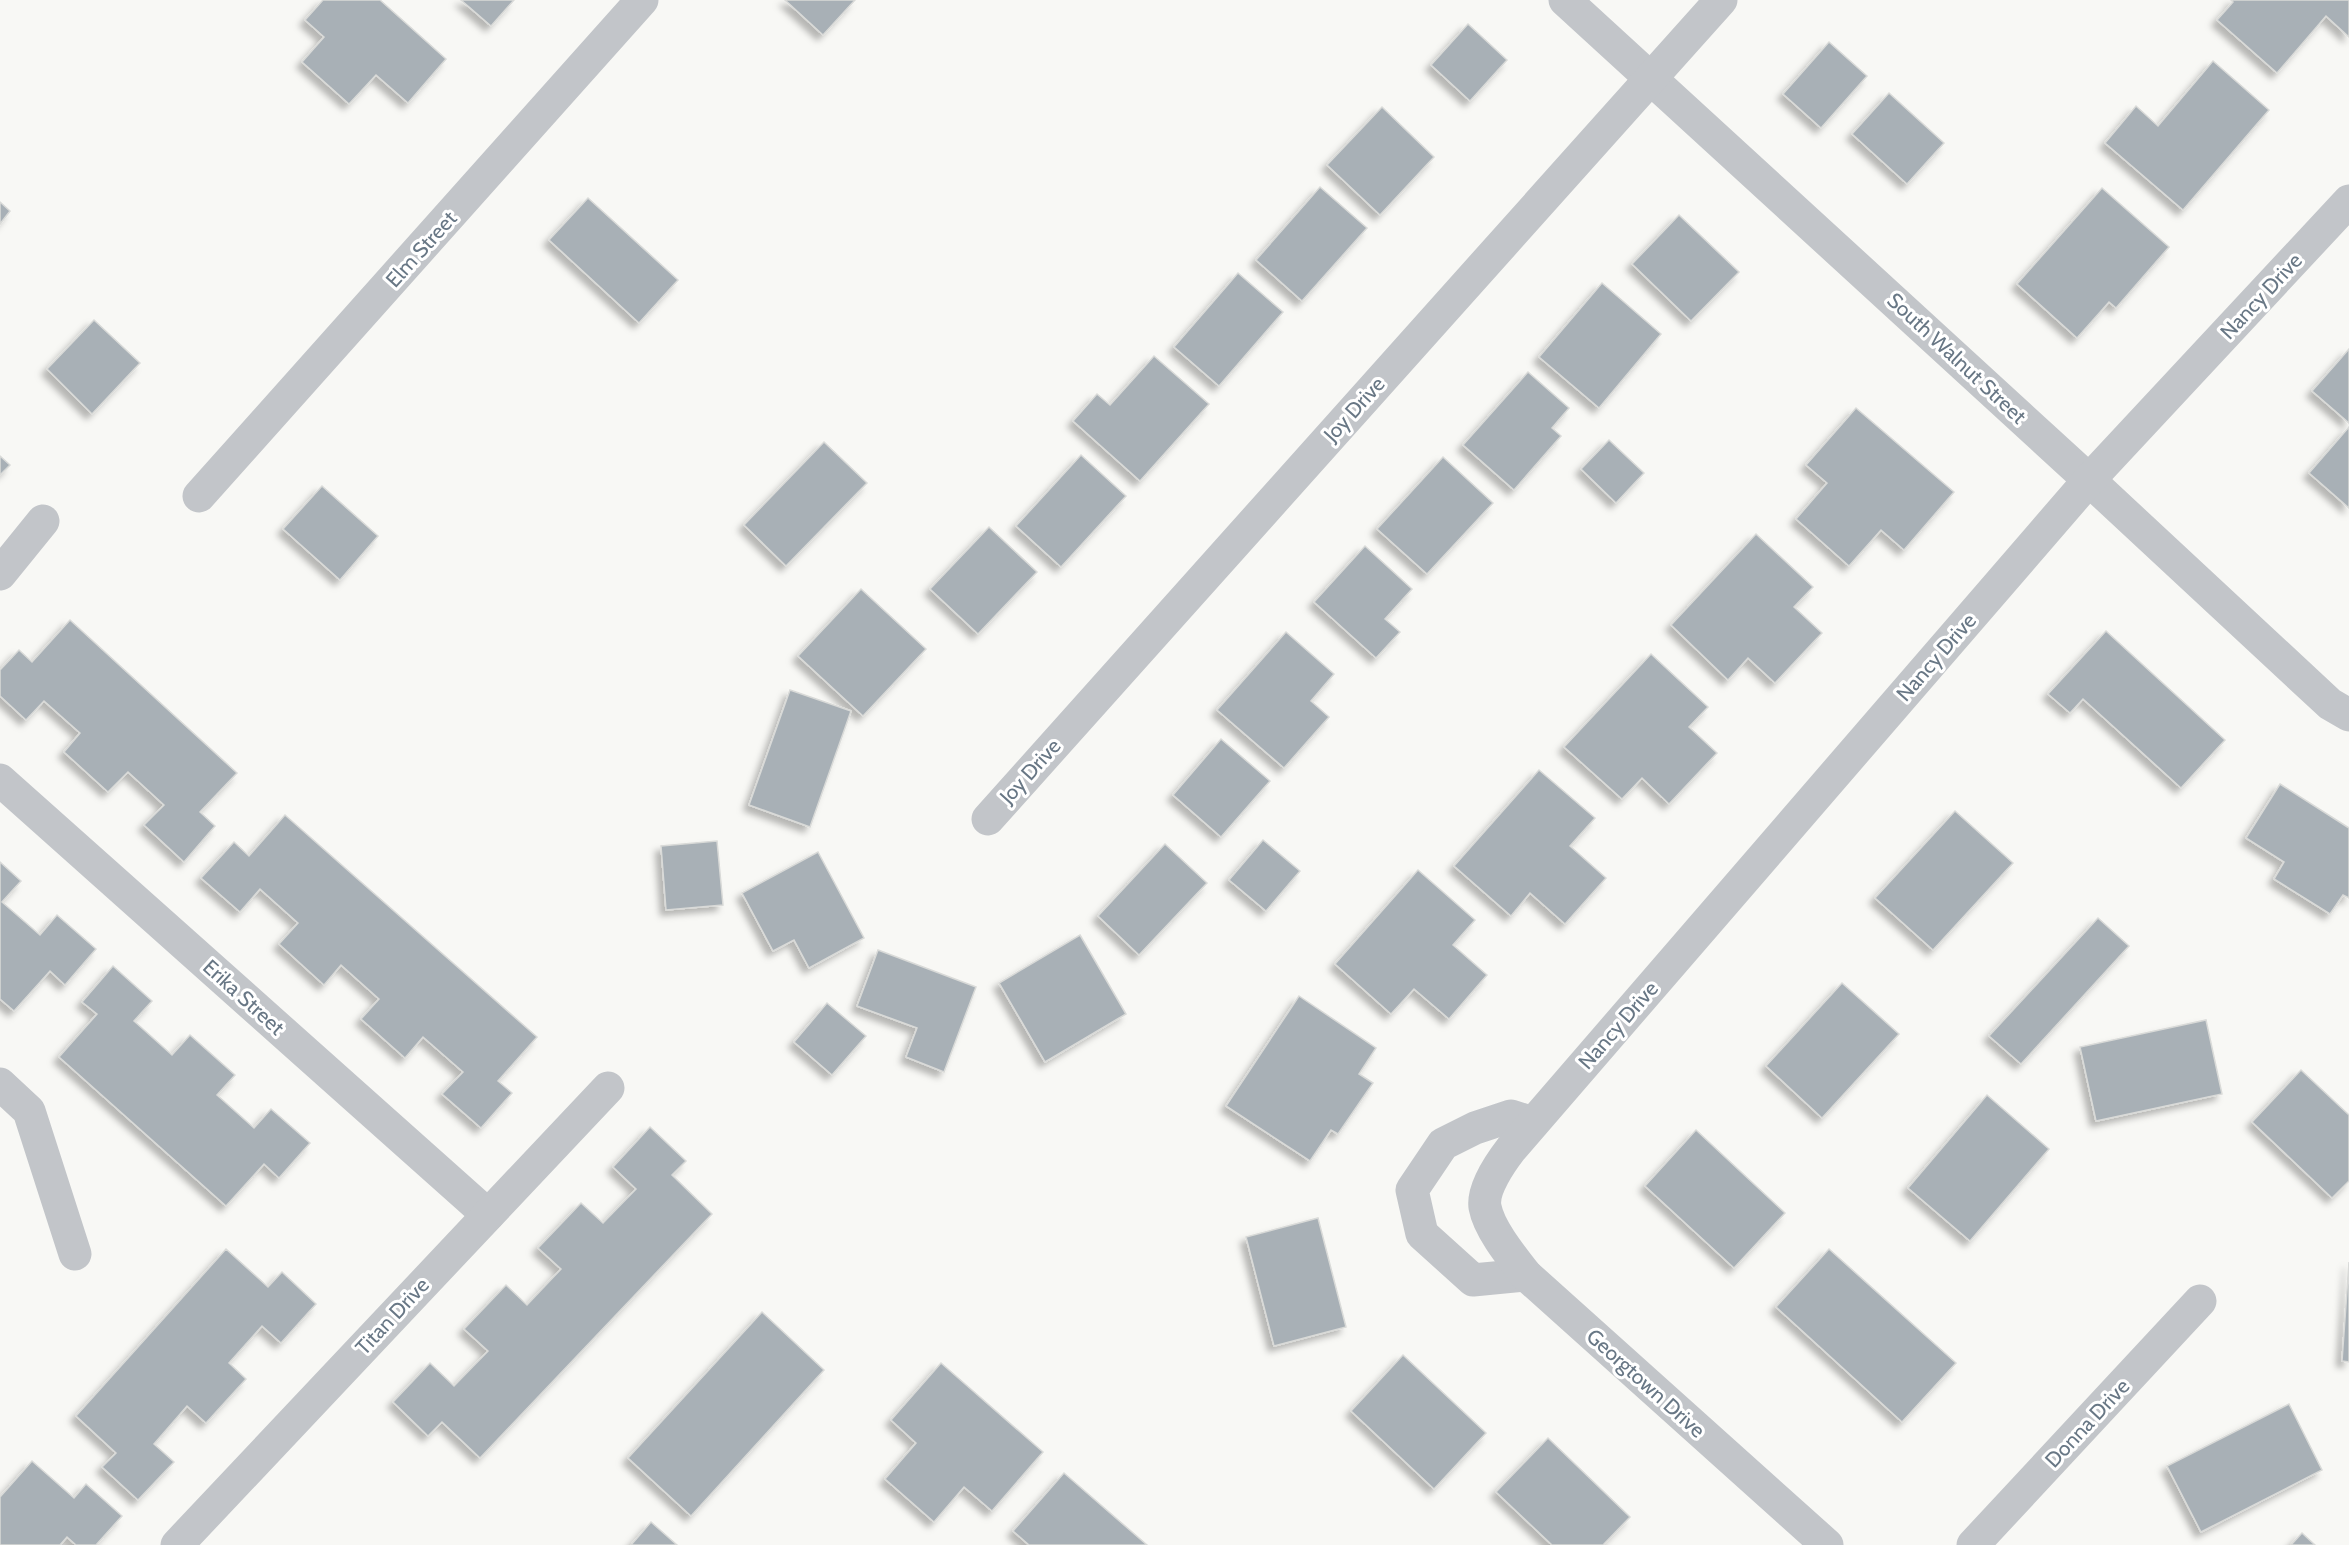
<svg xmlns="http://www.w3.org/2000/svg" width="2349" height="1545" viewBox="0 0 2349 1545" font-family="Cabin,sans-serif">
<defs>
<filter id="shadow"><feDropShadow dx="-5.5" dy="5.5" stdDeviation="3" flood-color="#0004"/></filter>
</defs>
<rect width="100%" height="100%" fill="#f8f8f5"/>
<!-- building -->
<g fill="#a8b0b6" stroke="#d9dad8" stroke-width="1.5" filter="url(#shadow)">
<polygon points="323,0 380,0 446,59 408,103 376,75 349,104 302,62 324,37 305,20"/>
<polygon points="461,0 514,0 491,26"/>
<polygon points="785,0 855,0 823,35"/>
<polygon points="2231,0 2349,0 2349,37 2326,16 2277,73 2217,20 2233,2"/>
<polygon points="1468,24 1507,60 1470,101 1431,65"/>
<polygon points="1829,42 1867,76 1821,128 1783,94"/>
<polygon points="2213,61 2269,110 2183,210 2105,143 2136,106 2158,126"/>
<polygon points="1889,93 1944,143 1907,184 1852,134"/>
<polygon points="1382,107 1434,157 1380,215 1327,165"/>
<polygon points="1320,187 1367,228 1302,301 1256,260"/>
<polygon points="2102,188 2169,247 2116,308 2109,302 2077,338 2017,284"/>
<polygon points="588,198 678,280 639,323 549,240"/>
<polygon points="0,202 10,211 0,224"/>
<polygon points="1679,215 1739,272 1691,321 1632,264"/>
<polygon points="1238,273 1283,312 1219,386 1174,347"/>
<polygon points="1602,283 1661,334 1599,408 1539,357"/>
<polygon points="94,320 140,363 92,414 47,369"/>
<polygon points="2349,349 2349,423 2312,391"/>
<polygon points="1154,356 1209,404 1140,481 1073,421 1097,394 1110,405"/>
<polygon points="1528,372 1569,408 1552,428 1561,436 1514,490 1463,445"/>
<polygon points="1856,408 1954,492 1904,550 1881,530 1849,566 1796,519 1827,483 1806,465"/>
<polygon points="2349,427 2349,508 2309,473"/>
<polygon points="1609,440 1644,473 1616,503 1581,469"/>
<polygon points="824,442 867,483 786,566 744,525"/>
<polygon points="1081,455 1126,496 1061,567 1016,526"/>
<polygon points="0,456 10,465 0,475"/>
<polygon points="1443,457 1493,503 1427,574 1377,529"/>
<polygon points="322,486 378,536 340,580 283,529"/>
<polygon points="989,527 1037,572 978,634 930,589"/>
<polygon points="1756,534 1813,587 1794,607 1822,633 1775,683 1748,658 1728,680 1671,625"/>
<polygon points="1365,546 1412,589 1385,619 1400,632 1376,658 1314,602"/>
<polygon points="861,589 926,649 863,716 798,656"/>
<polygon points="70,620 237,773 200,812 215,826 184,862 144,825 164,805 128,772 108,792 64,752 80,733 44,701 26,720 0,696 0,670 19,650 32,662"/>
<polygon points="2106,631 2225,740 2181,788 2083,699 2070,713 2048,694"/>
<polygon points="1286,632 1334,674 1311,701 1329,717 1284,768 1217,710"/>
<polygon points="1651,654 1708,707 1689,727 1717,753 1669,804 1642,778 1622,799 1564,747"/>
<polygon points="790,690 851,711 810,827 749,805"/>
<polygon points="1221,739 1270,781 1221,837 1173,795"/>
<polygon points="1539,770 1595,818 1570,846 1606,878 1565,924 1530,893 1511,916 1454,866"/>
<polygon points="2280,784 2349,828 2349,898 2343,895 2330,914 2274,879 2284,862 2246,838"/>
<polygon points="1955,811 2013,863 1933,950 1875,898"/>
<polygon points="285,815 537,1037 498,1081 512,1093 481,1128 442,1094 463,1072 423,1037 405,1058 361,1019 379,999 341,965 324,985 279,944 298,923 260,889 240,912 201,878 234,842 249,856"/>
<polygon points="1263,840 1300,871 1266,911 1229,880"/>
<polygon points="717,841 723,905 666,910 661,846"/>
<polygon points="1165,844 1207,883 1139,955 1098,916"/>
<polygon points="818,852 864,938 809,968 794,940 773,951 742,893"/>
<polygon points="0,862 21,881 2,902 40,935 57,915 96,949 65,985 50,971 14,1011 0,999"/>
<polygon points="1418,870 1475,920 1453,945 1487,975 1449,1019 1414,989 1391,1014 1335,964"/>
<polygon points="2098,918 2129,946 2021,1064 1989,1036"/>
<polygon points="1080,935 1126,1014 1045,1062 999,983"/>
<polygon points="878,950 976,987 944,1072 906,1057 917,1028 857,1006"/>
<polygon points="113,966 152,1001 134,1021 172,1055 190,1035 235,1075 217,1095 254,1128 271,1109 310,1143 279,1178 264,1164 226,1206 59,1057 97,1014 82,1002"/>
<polygon points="1842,983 1899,1034 1822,1118 1766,1066"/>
<polygon points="1299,996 1376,1048 1359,1074 1373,1083 1338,1134 1331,1130 1310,1161 1226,1106"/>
<polygon points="827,1003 866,1036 832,1075 794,1042"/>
<polygon points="2206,1020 2222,1094 2096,1121 2080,1047"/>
<polygon points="2301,1070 2349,1115 2349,1181 2332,1198 2252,1122"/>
<polygon points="1987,1095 2049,1149 1970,1241 1908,1188"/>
<polygon points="650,1127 686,1161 672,1175 712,1214 480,1458 442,1422 428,1436 393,1402 430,1363 454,1386 488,1351 464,1329 506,1285 527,1305 561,1269 538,1248 581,1203 603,1223 636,1189 613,1167"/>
<polygon points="1696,1130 1785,1213 1734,1268 1645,1186"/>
<polygon points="1318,1218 1346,1327 1274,1346 1246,1237"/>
<polygon points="226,1249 268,1287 282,1272 316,1304 281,1343 262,1326 229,1363 246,1379 206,1423 187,1406 154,1444 174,1462 138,1500 102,1467 116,1453 76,1416"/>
<polygon points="1829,1249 1956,1363 1902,1422 1776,1307"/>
<polygon points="2349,1262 2349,1362 2342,1361"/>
<polygon points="762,1312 824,1370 691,1516 628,1458"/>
<polygon points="1403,1355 1486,1433 1434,1489 1351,1411"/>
<polygon points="941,1363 1043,1452 992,1511 964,1487 934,1522 885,1479 916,1443 891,1420"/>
<polygon points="2289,1404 2322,1470 2201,1532 2167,1466"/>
<polygon points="1548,1438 1630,1517 1603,1545 1552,1545 1496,1492"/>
<polygon points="32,1461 74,1498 86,1484 122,1516 96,1545 76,1545 67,1537 60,1545 0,1545 0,1497"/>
<polygon points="1064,1473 1147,1545 1029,1545 1013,1531"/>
<polygon points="651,1522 677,1545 631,1545"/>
<polygon points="2302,1533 2315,1545 2291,1545"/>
</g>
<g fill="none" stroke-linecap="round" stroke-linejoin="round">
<!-- minor -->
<g stroke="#c2c5c9" stroke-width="33">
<polyline points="1565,0 2089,480 2330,704 2349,715"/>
<polyline points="199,496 642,0"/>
<polyline points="0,574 43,521"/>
<polyline points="0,780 488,1215"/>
<polyline points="988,819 1721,0"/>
<polyline points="0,1084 29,1111 75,1254"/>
<polyline points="1526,1275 1473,1280 1422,1234 1412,1190 1443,1144 1475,1128 1511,1116 1533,1123"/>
<polyline points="177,1545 608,1088"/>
<path d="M1827,1545L1526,1275C1512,1257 1489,1229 1485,1207C1482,1189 1501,1162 1511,1149L2089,480L2349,201"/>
<polyline points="1973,1545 2200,1301"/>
</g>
</g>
<g text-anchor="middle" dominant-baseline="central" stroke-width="6" stroke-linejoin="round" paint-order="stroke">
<!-- street labels -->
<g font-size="21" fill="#687785" stroke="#fff">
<text transform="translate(421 249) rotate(-48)">Elm Street</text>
<text transform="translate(2261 296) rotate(-47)">Nancy Drive</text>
<text transform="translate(1957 358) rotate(43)">South Walnut Street</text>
<text transform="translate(1354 409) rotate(-48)">Joy Drive</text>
<text transform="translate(1936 657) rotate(-49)">Nancy Drive</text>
<text transform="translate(1030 771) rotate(-48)">Joy Drive</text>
<text transform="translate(244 997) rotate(42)">Erika Street</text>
<text transform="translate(1618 1025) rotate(-49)">Nancy Drive</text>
<text transform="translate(392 1316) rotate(-47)">Titan Drive</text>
<text transform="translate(1646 1383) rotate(42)">Georgtown Drive</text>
<text transform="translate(2087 1423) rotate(-47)">Donna Drive</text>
</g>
</g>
</svg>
